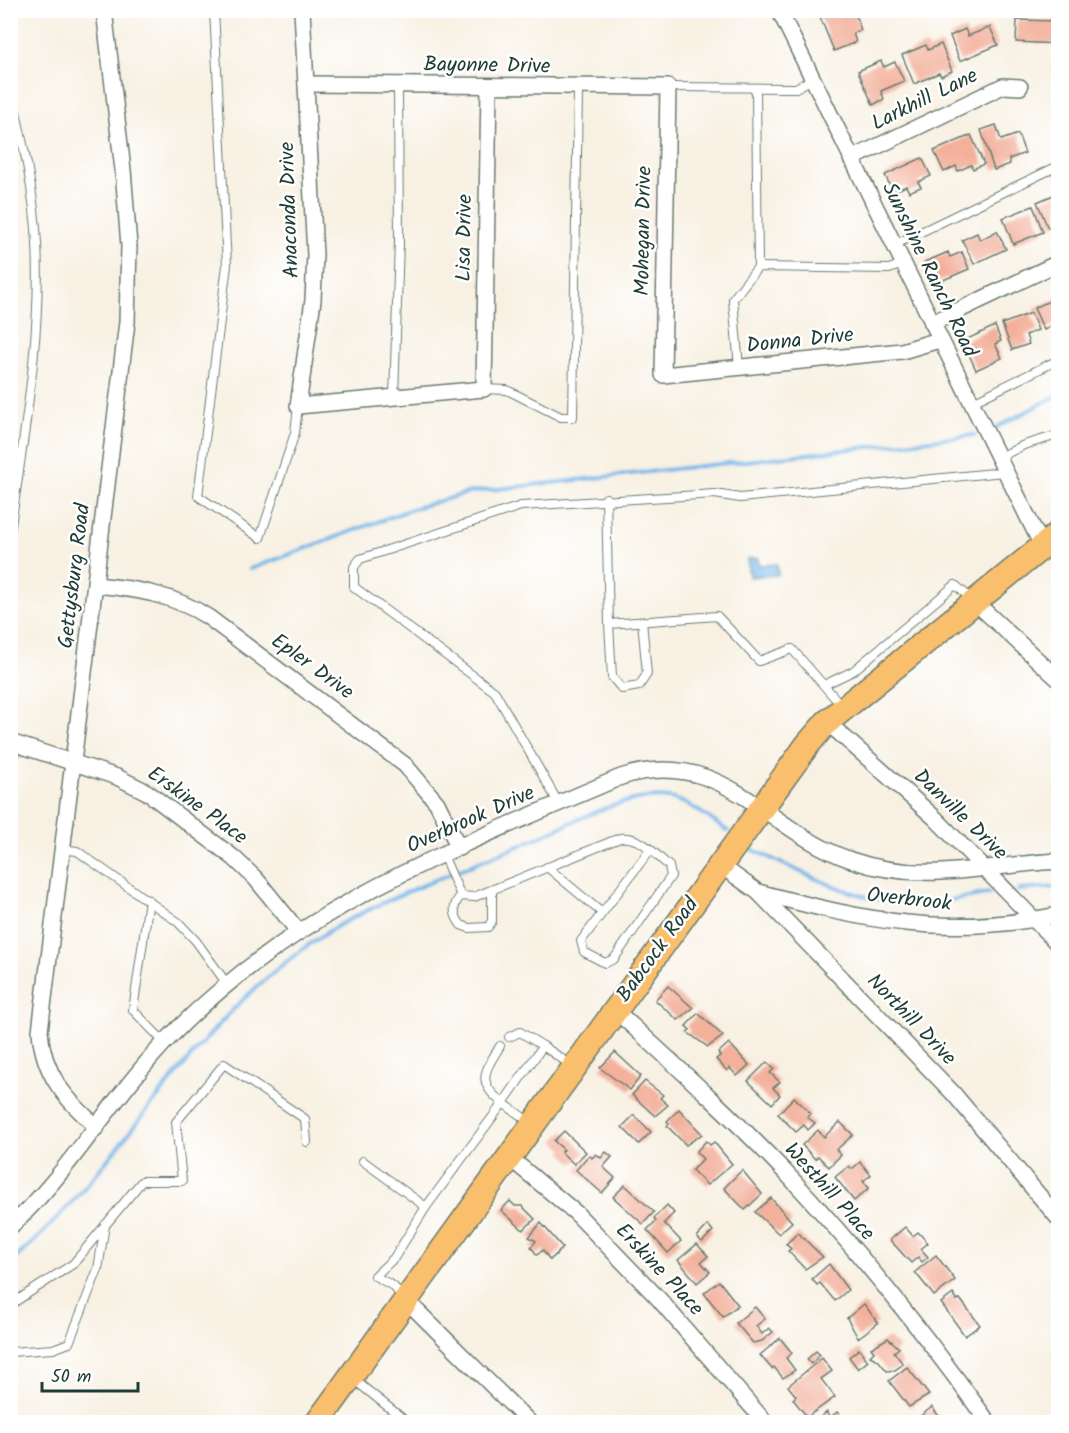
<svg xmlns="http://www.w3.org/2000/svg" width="1069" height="1433" viewBox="0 0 1069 1433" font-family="Kalam,sans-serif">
<rect width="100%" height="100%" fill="#fff"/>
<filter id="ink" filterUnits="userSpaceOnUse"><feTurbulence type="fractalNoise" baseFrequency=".0167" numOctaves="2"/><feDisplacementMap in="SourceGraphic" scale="12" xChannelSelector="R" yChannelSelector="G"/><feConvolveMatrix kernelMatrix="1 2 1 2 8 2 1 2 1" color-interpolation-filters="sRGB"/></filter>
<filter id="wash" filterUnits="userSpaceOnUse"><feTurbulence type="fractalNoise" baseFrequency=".008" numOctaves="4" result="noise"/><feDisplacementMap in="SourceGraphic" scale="24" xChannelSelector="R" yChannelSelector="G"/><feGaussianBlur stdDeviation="1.35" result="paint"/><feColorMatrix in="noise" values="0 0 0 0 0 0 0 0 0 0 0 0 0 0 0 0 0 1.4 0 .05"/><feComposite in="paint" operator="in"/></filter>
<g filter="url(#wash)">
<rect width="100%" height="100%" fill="#f8f1e3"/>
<!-- water -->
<polygon fill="#73b5e8" stroke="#49798e" stroke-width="1.5" points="758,558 759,565 777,564 778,575 749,577 747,559"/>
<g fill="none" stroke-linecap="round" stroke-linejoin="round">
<!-- stream -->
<g stroke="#73b5e8" stroke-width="4">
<polyline points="997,427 1058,395"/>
<polyline points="250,569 412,509 471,492 975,435"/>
<path d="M749,848C801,872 858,903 916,904C940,904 966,897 989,893"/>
<polyline points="1018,890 1058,887"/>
<path d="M10,1263C94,1192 150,1097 225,1018C256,985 302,946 341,924C400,892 466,868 528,842C569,825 624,792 669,798C689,801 711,820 728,831"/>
</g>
</g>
<g id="blocks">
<!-- building -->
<g fill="#f3b09b">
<polygon points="821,10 844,10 847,16 855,13 861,30 853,33 856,42 834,51 818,12"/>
<rect x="889" y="10" width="15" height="6"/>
<polygon points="1017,20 1058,21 1058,44 1016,42"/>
<polygon points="990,27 998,45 960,61 950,36 965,29 968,36"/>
<polygon points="941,44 952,71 941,76 939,73 914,84 902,55 926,45 928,50"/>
<polygon points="881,61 884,67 895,62 904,81 881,91 884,99 873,105 858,71"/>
<polygon points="996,125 1001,140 1018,134 1025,153 1009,159 1010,164 994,170 981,130"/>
<polygon points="971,135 984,164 973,169 971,165 958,171 956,166 944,172 934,151"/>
<polygon points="922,158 931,176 918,182 921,187 909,192 906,186 893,192 885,175"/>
<polygon points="1058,193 1058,224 1048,228 1037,202"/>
<polygon points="1033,206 1043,232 1013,244 1003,218"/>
<polygon points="997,231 1006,249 974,264 962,240 977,233 980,240"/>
<polygon points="948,252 950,257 962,252 969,269 934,284 925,262"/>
<polygon points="1058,297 1058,323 1044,330 1034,308"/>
<polygon points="1031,313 1038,330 1026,335 1029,344 1012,350 1002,324"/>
<polygon points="995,326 1001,341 995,344 1002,358 976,370 963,341"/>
<polygon points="668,986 693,1008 678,1020 655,1000"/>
<polygon points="698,1013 723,1036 708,1047 687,1032 690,1030 686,1026"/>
<polygon points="729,1043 749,1065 737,1076 730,1068 727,1071 716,1059 720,1056 718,1053"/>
<polygon points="615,1052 641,1076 630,1090 600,1068"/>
<polygon points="767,1062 774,1069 770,1073 780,1082 773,1088 780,1095 772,1104 748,1081"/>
<polygon points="645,1081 663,1095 660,1098 668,1105 655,1116 632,1095"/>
<polygon points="794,1097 811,1114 807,1117 815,1123 808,1130 804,1125 796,1132 778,1114"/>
<polygon points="679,1109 702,1134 686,1145 667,1126 669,1124 667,1121"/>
<polygon points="634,1115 651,1132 639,1144 622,1127"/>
<polygon points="840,1122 853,1135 836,1150 841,1155 829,1167 818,1156 815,1159 802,1145 818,1130 824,1137"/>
<polygon points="564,1131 586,1152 574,1164 561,1152 564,1150 554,1141"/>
<polygon points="706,1141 710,1145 714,1142 732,1164 707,1185 692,1170 703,1159 696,1152"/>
<polygon points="606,1152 612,1157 603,1167 615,1178 602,1193 576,1170 589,1155 592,1158 596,1154 601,1158"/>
<polygon points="860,1162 871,1175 863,1181 869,1188 854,1201 835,1177 849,1166 852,1169"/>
<polygon points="742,1170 762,1194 745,1210 724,1188"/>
<polygon points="625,1185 654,1212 643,1224 613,1197"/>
<polygon points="771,1198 792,1222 779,1234 755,1212"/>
<polygon points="510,1201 515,1206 522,1206 535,1219 523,1230 501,1210"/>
<polygon points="667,1205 674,1213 664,1223 681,1241 668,1253 647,1230 656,1221 654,1218"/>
<polygon points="541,1223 563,1248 550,1260 543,1250 537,1255 531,1247 536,1241 529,1237"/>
<polygon points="708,1225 713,1231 702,1242 697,1237"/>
<polygon points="905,1227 913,1236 918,1232 928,1243 921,1249 928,1257 922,1262 918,1257 911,1263 890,1240"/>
<polygon points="798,1233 823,1257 805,1269 788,1251 791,1249 786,1244"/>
<polygon points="697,1244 708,1256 701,1262 710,1272 697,1283 678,1260"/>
<polygon points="936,1255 955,1280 934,1296 915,1272"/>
<polygon points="829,1264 848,1290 835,1301 820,1283 817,1285 812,1279"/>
<polygon points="719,1281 738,1305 723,1317 704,1293"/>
<polygon points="953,1294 957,1300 960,1299 980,1325 965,1336 941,1303"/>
<polygon points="864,1304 878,1323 858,1338 847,1318"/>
<polygon points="755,1307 765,1319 756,1326 762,1334 769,1328 773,1332 762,1341 753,1343 736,1323"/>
<polygon points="780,1338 792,1353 786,1358 795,1370 783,1378 774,1367 772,1369 760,1355"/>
<polygon points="888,1338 899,1348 894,1352 903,1364 895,1370 887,1371 878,1360 870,1356 874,1352 871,1348"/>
<polygon points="859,1349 868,1361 858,1369 849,1357"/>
<polygon points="816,1351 820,1355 811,1364 807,1359"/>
<polygon points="822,1358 832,1371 821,1379 835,1397 807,1417 793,1399 796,1396 788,1386"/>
<polygon points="907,1367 929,1395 909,1407 889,1381"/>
<polygon points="932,1407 943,1422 922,1422 918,1418"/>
<polygon points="827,1412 829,1419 837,1412 846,1422 814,1422"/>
</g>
</g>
</g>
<g filter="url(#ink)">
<use href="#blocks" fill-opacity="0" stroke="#6b7c71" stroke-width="1.5"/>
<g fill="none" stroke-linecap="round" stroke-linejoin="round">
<!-- service casing -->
<g stroke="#6b7c71" stroke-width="10">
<g id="service">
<polyline points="214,10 227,265 198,496 260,538 295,433 298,406"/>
<path d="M10,86C22,138 34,189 37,243C42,339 23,438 10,533"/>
<polyline points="668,87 796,88 812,79"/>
<polyline points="756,89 758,267"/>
<polyline points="894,245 1058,166"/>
<polyline points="739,368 733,299 758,267 889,269 903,264"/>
<polyline points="484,389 507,390 561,417 573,417 578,89"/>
<polyline points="394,398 399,241 398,86"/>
<polyline points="971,403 1058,360"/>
<polyline points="998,458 1024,445 1058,435"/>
<polyline points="606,498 609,624 717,616 759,661 792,649 841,705"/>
<polyline points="609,624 612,677 622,689 639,686 647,674 642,621"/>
<polyline points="824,685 853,671 955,585 973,600"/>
<polyline points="559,804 495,692 354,587 354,567 360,559 521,506 715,494 740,498 1004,472"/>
<polyline points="62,849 77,851 178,922 196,941 227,984"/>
<path d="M443,855L461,896L474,897L620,838C640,835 655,854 669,866L671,876L614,959L605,963L584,952L581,941L650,850"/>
<polyline points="547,867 601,912"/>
<path d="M461,896C451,905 454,916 461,925L469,928L488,927L492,921V891"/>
<polyline points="149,900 133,1010 165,1043"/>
<polyline points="509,1037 520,1032 543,1046"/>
<path d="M500,1046C484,1072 476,1083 503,1103L543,1046L571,1065"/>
<polyline points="363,1161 426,1207"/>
<polyline points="404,1298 393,1286 375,1276 394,1258 426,1207 503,1103 531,1123"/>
<polyline points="10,1305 73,1264 142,1181 182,1181 176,1122 224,1064 305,1119 307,1142"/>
<polyline points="10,1352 53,1349 69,1343 98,1269 105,1225"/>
<polyline points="352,1378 407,1422"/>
</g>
</g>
<!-- minor casing -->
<g stroke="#6b7c71" stroke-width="18">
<g id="minor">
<polyline points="302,10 315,255 313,300 298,406 484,389 489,87"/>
<polyline points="779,10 1043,548"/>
<polyline points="306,84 668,87 663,375 902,351 939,340"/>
<polyline points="851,159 1003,86 1020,87"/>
<polyline points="932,323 1058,263"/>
<path d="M96,585C137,589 172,594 208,617L405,765L437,803L459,848"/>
<polyline points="976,603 1058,679"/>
<polyline points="827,722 935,818 1058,944"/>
<polyline points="10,742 117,777 147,792 234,858 256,879 298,931"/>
<polyline points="720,865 758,892 953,1093 1058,1218"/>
<path d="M758,892C866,921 946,938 1058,915"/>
<path d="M615,1010C674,1064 733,1117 787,1174C860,1252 926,1335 988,1422"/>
<path d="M97,1127C65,1099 43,1074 40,1031L127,322L129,246L123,170L104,10"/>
<polyline points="510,1158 576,1213 658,1298 765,1422"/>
<path d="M10,1227C70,1172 109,1101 165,1042C292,908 455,848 621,777C723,745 766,831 851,860C923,885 986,865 1058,861"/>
<polyline points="407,1301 529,1422"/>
</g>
</g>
<!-- primary casing -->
<g stroke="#6b7c71" stroke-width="27">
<polyline id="primary" points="318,1422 808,744 827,722 1058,534"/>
</g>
<!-- service -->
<use href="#service" stroke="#fff" stroke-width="8"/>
<!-- minor -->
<use href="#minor" stroke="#fff" stroke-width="15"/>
<!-- primary -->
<use href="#primary" stroke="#f9bf6d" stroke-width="24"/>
</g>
</g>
<g text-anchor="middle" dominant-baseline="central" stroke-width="5" stroke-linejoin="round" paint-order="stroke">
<!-- street labels -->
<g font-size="21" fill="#1f3d34" stroke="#fff">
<text transform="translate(487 66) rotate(1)">Bayonne Drive</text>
<text transform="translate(925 100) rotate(-26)">Larkhill Lane</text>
<text transform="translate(290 210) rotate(-92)">Anaconda Drive</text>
<text transform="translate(644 231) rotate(-89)">Mohegan Drive</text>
<text transform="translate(465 238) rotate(-89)">Lisa Drive</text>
<text transform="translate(929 270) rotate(64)">Sunshine Ranch Road</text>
<text transform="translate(800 341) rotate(-6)">Donna Drive</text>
<text transform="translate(75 576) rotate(-83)">Gettysburg Road</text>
<text transform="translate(312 667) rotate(36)">Epler Drive</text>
<text transform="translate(197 806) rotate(36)">Erskine Place</text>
<text transform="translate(960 815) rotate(44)">Danville Drive</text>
<text transform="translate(471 820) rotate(-24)">Overbrook Drive</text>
<text transform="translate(909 900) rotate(6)">Overbrook</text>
<text transform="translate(658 950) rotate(-54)">Babcock Road</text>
<text transform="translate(911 1020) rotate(46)">Northill Drive</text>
<text transform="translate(829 1192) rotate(48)">Westhill Place</text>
<text transform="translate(659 1270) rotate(47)">Erskine Place</text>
</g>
</g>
<!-- margin -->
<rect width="1069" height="1433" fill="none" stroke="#fff" stroke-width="36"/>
<!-- scale -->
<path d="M42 1382v9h96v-9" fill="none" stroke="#1f3d34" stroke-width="3"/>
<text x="51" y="1382" font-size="18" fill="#1f3d34" stroke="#ffffff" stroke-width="4.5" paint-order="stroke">50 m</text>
</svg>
